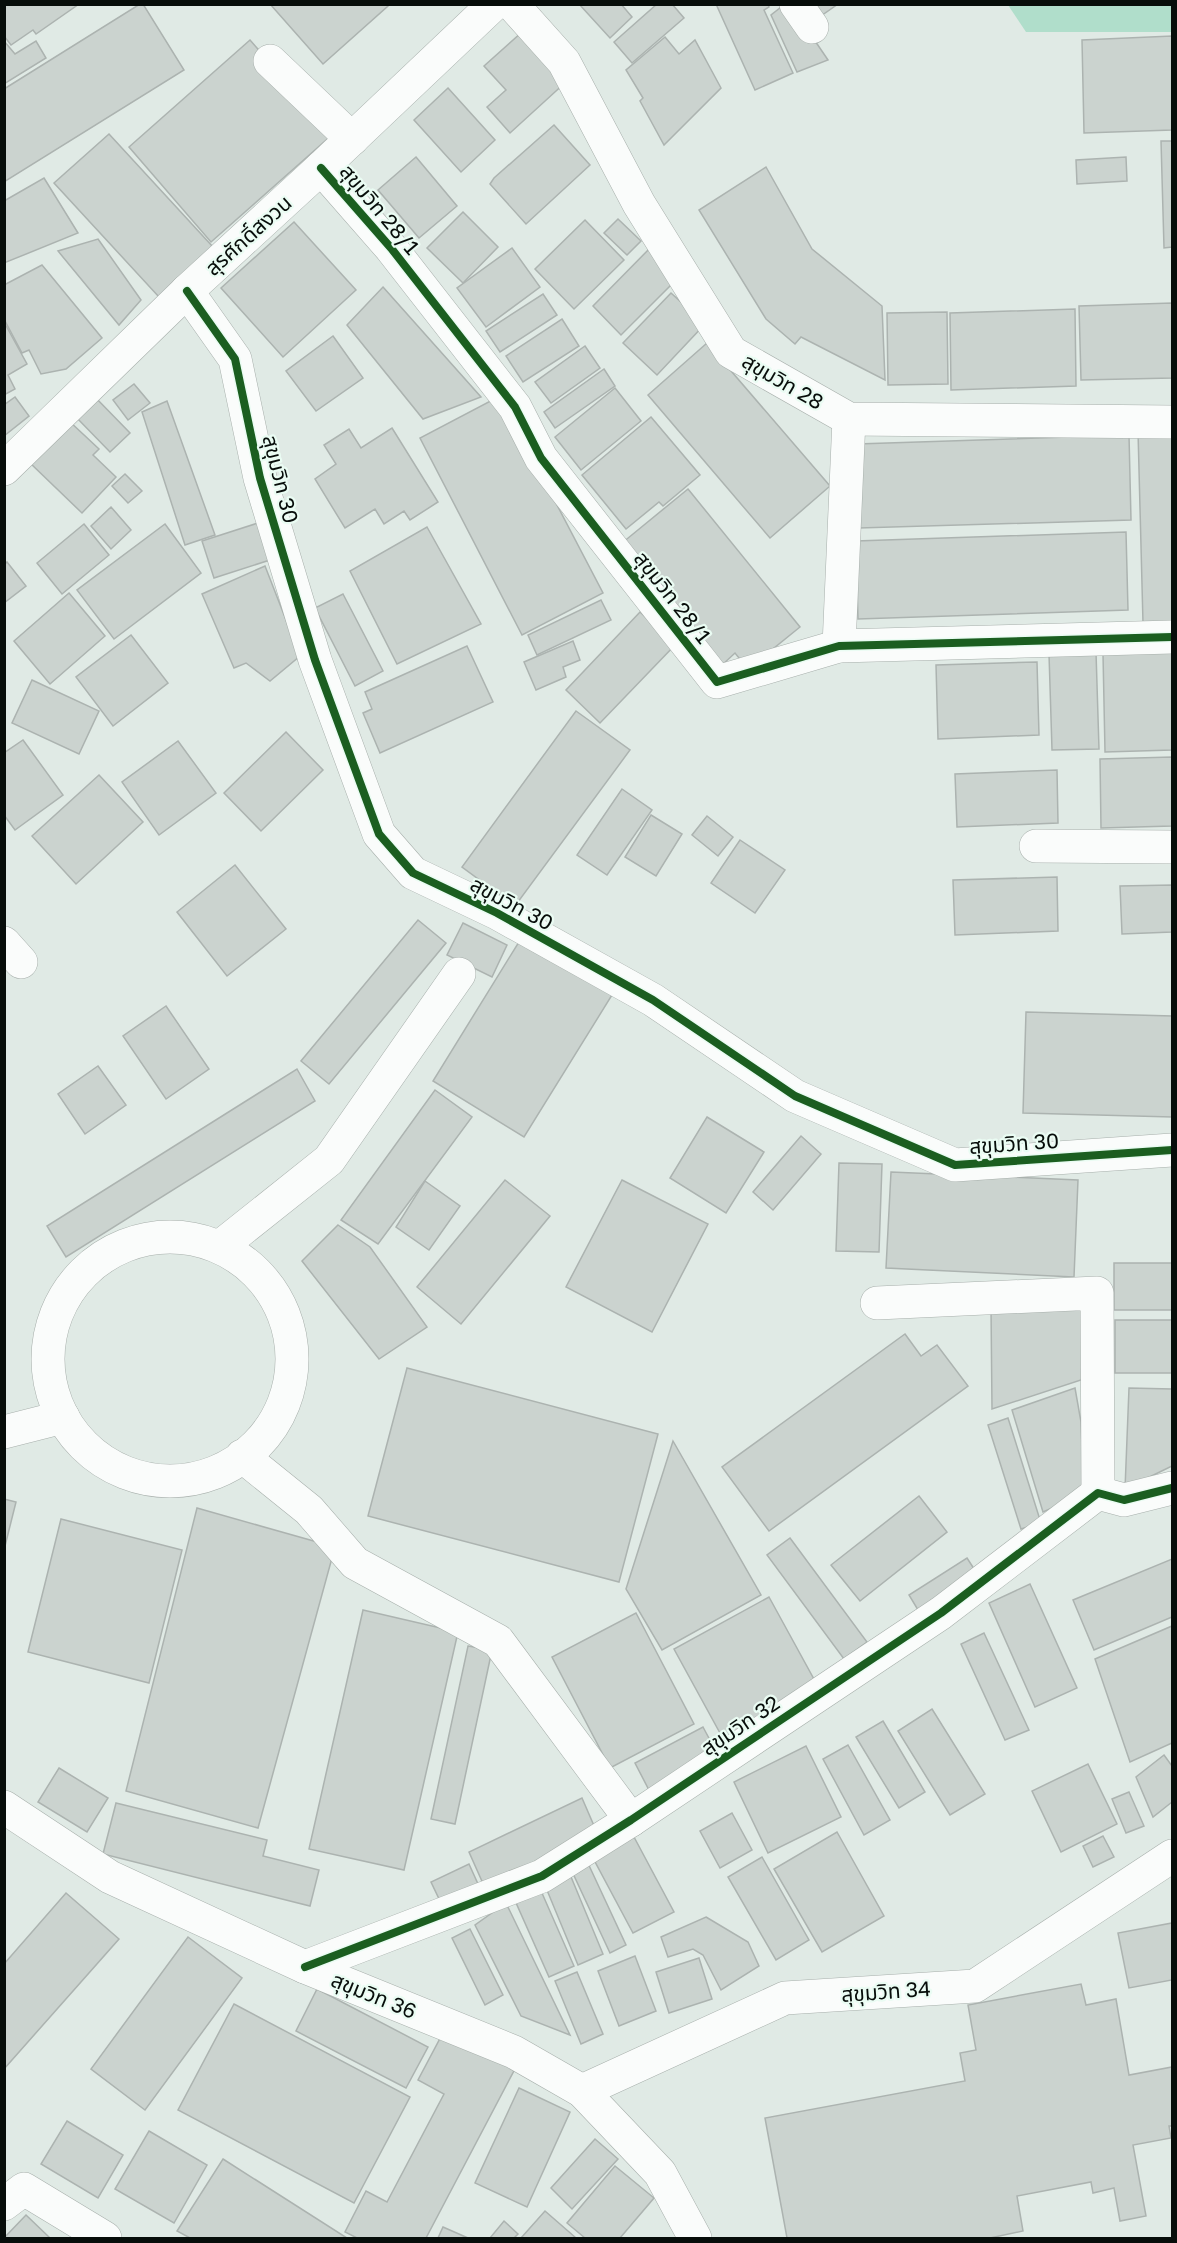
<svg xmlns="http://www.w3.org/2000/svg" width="1177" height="2243" viewBox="0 0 1177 2243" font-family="'Golos Text','Noto Sans Thai',sans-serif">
<rect width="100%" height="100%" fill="#e0eae5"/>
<!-- green -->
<polygon fill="#b0decb" points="1008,5 1172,5 1172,32 1026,32"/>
<!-- building -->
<g fill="#cbd3cf" stroke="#acb3b0" stroke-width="1.5">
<polygon points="4,4 79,4 36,34 33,30 11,45 4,36"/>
<polygon points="140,4 143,4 184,70 4,182 4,89"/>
<polygon points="270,4 387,4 388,6 323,64"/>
<polygon points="579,4 621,4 632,17 610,38"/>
<polygon points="657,4 672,4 684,18 632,63 614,42"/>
<polygon points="716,4 768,4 769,7 764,10 793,73 755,90"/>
<polygon points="785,4 790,4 828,60 797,72 771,15"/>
<polygon points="808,4 838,4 818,18"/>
<polygon points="522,32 567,81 510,133 487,107 506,90 484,66"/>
<polygon points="1172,36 1172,130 1084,133 1082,40"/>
<polygon points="665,37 679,54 695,40 721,88 664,145 640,101 643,98 626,70"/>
<polygon points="250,40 333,134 211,242 129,147"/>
<polygon points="4,41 15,54 36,41 46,58 4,84"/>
<polygon points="448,88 495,140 461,172 414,120"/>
<polygon points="554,125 590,165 526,224 490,184 494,178"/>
<polygon points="109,134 213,247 159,297 54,183"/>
<polygon points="1161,141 1172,141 1172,247 1164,248"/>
<polygon points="416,157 457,206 419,238 378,190"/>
<polygon points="1126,157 1127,181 1077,184 1076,160"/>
<polygon points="766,167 812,249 882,306 885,380 801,337 795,344 766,319 699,210"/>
<polygon points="44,178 78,233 4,263 4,201"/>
<polygon points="463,212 498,247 463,283 427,248"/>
<polygon points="618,219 641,241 627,255 604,233"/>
<polygon points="585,220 624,260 574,309 535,269"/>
<polygon points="294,222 356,290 283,357 221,288"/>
<polygon points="98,239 141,300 119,325 58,251"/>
<polygon points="652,246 681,275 621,335 593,306"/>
<polygon points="512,248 540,287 486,327 457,288"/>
<polygon points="42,265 102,338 66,369 41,374 29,350 22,353 4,319 4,285"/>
<polygon points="383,287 481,397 423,419 347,325"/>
<polygon points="671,293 705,324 657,375 623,343"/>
<polygon points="543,294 557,315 500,352 486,331"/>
<polygon points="1172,303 1172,378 1081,380 1079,306"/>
<polygon points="1075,309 1076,386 951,390 950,313"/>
<polygon points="947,312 948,384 888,385 887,313"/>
<polygon points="562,319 579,346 523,382 506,356"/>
<polygon points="4,322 27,364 8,375 15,389 4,395"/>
<polygon points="333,336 363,378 316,411 286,371"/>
<polygon points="707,343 830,486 770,538 648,395"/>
<polygon points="585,346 600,368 551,403 535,382"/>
<polygon points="604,369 615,386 555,428 544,412"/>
<polygon points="134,384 150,403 128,420 113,400"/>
<polygon points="615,388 641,421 581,470 555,437"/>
<polygon points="94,396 130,433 110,452 75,416"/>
<polygon points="500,396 603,593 522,635 420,438"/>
<polygon points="15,397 29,416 4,436 4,405"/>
<polygon points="167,401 215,535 185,545 142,412"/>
<polygon points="651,417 700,475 663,506 659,502 626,529 582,475"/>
<polygon points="68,420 99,449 93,455 116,477 82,513 29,462"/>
<polygon points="392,428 438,502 410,520 404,511 384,524 375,509 345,528 315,479 336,464 324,445 349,429 361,448"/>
<polygon points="1172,430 1172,622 1143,623 1138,431"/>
<polygon points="1129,435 1131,520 859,528 857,444"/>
<polygon points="125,474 142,491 128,503 112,486"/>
<polygon points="688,489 800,627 748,669 735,653 721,666 622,543"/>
<polygon points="111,507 131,530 111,549 91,526"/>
<polygon points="258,523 270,560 214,578 202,541"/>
<polygon points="84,524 109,555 62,594 37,563"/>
<polygon points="165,524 201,573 114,639 77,590"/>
<polygon points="427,527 481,624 397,664 350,571"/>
<polygon points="1126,532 1128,610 858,619 856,541"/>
<polygon points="7,562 26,586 4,603 4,565"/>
<polygon points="265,566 300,656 270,681 246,663 234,668 202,594"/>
<polygon points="69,593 105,636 50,684 14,641"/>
<polygon points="343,594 383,671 355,686 315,608"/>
<polygon points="601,600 611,620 537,655 528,635"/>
<polygon points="640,612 675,645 600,723 566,690"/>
<polygon points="131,635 168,683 113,726 76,677"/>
<polygon points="573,641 580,660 563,667 566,677 536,690 524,662"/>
<polygon points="467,646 493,702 380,753 363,713 372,709 365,692"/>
<polygon points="1096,652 1099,749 1052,750 1049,654"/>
<polygon points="1172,652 1172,750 1105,752 1103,654"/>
<polygon points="1037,662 1039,735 938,739 936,665"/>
<polygon points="32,680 99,711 79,754 12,723"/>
<polygon points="576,711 630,750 515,906 462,867"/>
<polygon points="286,732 323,770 261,831 224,793"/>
<polygon points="23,740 63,795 15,830 4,815 4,753"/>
<polygon points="178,741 216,793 159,835 122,782"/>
<polygon points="1172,757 1172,826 1101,828 1100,759"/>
<polygon points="1057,770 1058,823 957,827 955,774"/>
<polygon points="99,775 143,822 76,884 32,836"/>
<polygon points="622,789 652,810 607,875 577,855"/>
<polygon points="651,815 682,834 656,876 625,857"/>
<polygon points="707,816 733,837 718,856 692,835"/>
<polygon points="740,840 785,870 755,913 711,883"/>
<polygon points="235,865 286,929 227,976 177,912"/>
<polygon points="1057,877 1058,931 955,935 953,880"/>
<polygon points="1172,885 1172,932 1122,934 1120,886"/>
<polygon points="418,920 446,943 329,1084 301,1061"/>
<polygon points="463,923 507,945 492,977 447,955"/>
<polygon points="522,937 612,995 524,1137 433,1081"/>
<polygon points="166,1006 209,1069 166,1099 123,1036"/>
<polygon points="1026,1012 1172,1016 1172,1117 1023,1113"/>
<polygon points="98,1066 126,1105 85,1134 58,1094"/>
<polygon points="297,1069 315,1101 66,1257 47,1226"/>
<polygon points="435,1090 472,1117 378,1244 341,1220"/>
<polygon points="707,1117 764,1152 726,1213 670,1178"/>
<polygon points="801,1136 821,1154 773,1210 753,1192"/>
<polygon points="839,1163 882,1164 879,1252 836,1251"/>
<polygon points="891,1172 1078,1180 1074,1277 886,1268"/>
<polygon points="505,1180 550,1216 461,1324 417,1287"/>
<polygon points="622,1180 708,1224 652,1332 566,1287"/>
<polygon points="425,1181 460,1206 429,1250 396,1227"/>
<polygon points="338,1225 370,1247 427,1327 379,1359 302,1261"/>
<rect x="1114" y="1263" width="58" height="47"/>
<polygon points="1084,1305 1084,1379 992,1409 991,1308"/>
<rect x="1115" y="1320" width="57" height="53"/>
<polygon points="905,1334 921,1356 937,1345 968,1386 769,1531 722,1467"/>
<polygon points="407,1368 658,1434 619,1582 368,1516"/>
<polygon points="1075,1388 1081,1422 1084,1494 1043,1512 1012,1410"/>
<polygon points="1129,1388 1172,1389 1172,1466 1125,1489"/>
<polygon points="1008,1418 1041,1523 1021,1529 988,1425"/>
<polygon points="673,1441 761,1595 662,1650 626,1589"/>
<polygon points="919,1496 947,1532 860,1601 831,1565"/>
<polygon points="4,1499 16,1502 4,1550"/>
<polygon points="197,1508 335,1547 258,1828 126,1791"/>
<polygon points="61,1519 182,1550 149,1683 28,1652"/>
<polygon points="790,1538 867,1642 844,1659 767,1555"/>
<polygon points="967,1558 980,1578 921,1615 909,1595"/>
<polygon points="1172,1559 1172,1617 1094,1650 1073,1600"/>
<polygon points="1030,1584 1077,1688 1035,1707 989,1603"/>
<polygon points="769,1597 821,1692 726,1744 674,1649"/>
<polygon points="363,1610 458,1632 404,1870 309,1849"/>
<polygon points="636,1613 694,1724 610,1768 552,1657"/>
<polygon points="1172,1626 1172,1743 1130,1762 1095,1659"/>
<polygon points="984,1633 1029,1730 1005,1740 961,1644"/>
<polygon points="468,1646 492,1650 455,1824 431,1819"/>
<polygon points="932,1709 985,1794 950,1815 898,1731"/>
<polygon points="883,1721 925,1792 899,1808 856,1737"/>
<polygon points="703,1727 720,1759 651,1794 635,1763"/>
<polygon points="848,1745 890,1820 864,1835 823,1759"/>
<polygon points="806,1746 841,1817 768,1853 734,1782"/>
<polygon points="1164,1755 1172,1766 1172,1802 1153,1817 1136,1777"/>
<polygon points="1088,1764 1117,1824 1061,1852 1032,1791"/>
<polygon points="59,1768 108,1798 87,1832 38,1802"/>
<polygon points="1129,1792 1144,1826 1126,1833 1112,1799"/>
<polygon points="582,1798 598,1835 485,1888 469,1852"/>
<polygon points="116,1803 267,1840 263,1856 319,1870 310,1906 103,1854"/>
<polygon points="732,1813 752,1850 720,1868 700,1831"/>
<polygon points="837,1832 884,1916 822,1952 774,1869"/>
<polygon points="1103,1836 1114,1857 1093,1867 1083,1846"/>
<polygon points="634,1837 674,1912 633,1933 593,1858"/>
<polygon points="762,1857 809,1940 776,1960 728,1877"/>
<polygon points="586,1859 626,1945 610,1953 570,1867"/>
<polygon points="469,1864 478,1884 441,1903 431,1882"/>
<polygon points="569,1872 603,1954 578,1965 544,1883"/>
<polygon points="538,1884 574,1966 549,1977 513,1896"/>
<polygon points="66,1893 119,1939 4,2069 4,1964"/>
<polygon points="506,1903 570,2035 521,2016 475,1925"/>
<polygon points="706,1917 748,1942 759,1966 721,1990 703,1955 693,1949 668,1957 661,1937"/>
<polygon points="1172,1923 1172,1980 1129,1988 1118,1933"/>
<polygon points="470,1929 503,1995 485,2005 452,1938"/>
<polygon points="188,1937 242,1978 145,2110 91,2069"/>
<polygon points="635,1956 656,2011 619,2026 598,1971"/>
<polygon points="699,1958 712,1999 669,2013 656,1972"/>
<polygon points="577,1972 603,2034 581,2044 555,1981"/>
<polygon points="1081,1984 1086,2005 1116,1999 1129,2075 1172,2067 1172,2126 1169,2126 1171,2138 1133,2145 1146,2216 1120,2221 1114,2188 1093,2193 1091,2182 1017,2196 1023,2231 990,2238 787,2238 765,2118 965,2081 960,2053 976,2050 968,2005"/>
<polygon points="317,1989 428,2047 406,2088 296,2031"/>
<polygon points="234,2004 410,2097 354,2203 178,2110"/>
<polygon points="445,2029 516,2067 426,2238 357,2238 345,2232 366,2191 387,2202 444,2094 418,2080"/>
<polygon points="519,2088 570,2112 527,2207 475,2183"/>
<polygon points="67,2121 123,2155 98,2198 41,2164"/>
<polygon points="149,2131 207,2165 174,2223 115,2189"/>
<polygon points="595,2139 618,2159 572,2209 551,2188"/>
<polygon points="223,2159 347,2238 190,2238 177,2231"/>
<polygon points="615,2166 654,2198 620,2238 585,2238 567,2223"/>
<polygon points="545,2211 576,2238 521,2238"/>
<polygon points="26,2215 50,2238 4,2238"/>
<polygon points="504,2221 518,2234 514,2238 490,2238"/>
<polygon points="443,2227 468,2238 438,2238"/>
</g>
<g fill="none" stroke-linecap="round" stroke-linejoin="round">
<!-- minor casing -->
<g stroke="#a7afab" stroke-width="34">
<g id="minor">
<polyline points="512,4 564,62 639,204 731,352 849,419 1172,422"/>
<polyline points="796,4 812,27"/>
<polyline points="270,61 352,139"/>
<polyline points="321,168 391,248 515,407 541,458 717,682 839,646 1172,637"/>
<polyline points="187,291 235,359 260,478 315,660 379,834 413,873 497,913 653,1000 795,1096 955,1165 1172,1150"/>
<polyline points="4,469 187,291 321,168 494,4"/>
<polyline points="839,646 849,419"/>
<polyline points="1036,846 1172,847"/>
<polyline points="4,943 21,962"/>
<circle cx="170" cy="1359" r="122"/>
<polyline points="221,1246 329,1160 459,974"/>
<polyline points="877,1303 1097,1293 1098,1493"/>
<polyline points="4,1432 63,1417"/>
<polyline points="242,1456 309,1510 355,1563 498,1641 631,1820"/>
<polyline points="4,1807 110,1877 305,1967 514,2052 582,2091 660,2173 695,2238"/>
<polyline points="305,1967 542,1876 631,1820 941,1613 1098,1493 1124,1500 1172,1488"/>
<polyline points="582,2091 785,1998 975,1986 1172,1856"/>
<polyline points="4,2204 24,2189 105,2238"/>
</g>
</g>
<!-- minor -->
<use href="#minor" stroke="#fafcfb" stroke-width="33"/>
<!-- cycleway casing -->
<g stroke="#eafcf3" stroke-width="11">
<g id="cycleway">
<polyline points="321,168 391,248 515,407 541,458 717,682 839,646 1172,637"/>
<polyline points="187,291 235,359 260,478 315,660 379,834 413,873 497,913 653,1000 795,1096 955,1165 1172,1150"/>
<polyline points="305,1967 542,1876 631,1820 941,1613 1098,1493 1124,1500 1172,1488"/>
</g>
</g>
<!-- cycleway -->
<use href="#cycleway" stroke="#1b5e20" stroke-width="8"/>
</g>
<g text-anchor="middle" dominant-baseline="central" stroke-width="4.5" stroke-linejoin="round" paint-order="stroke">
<!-- street labels -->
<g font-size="21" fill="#070d0a" stroke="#eafcf3">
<text transform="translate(380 209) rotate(50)">สุขุมวิท 28/1</text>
<text transform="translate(248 235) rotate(-42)">สุรศักดิ์สงวน</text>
<text transform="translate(783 381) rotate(30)">สุขุมวิท 28</text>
<text transform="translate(281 479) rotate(76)">สุขุมวิท 30</text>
<text transform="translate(673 597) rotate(52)">สุขุมวิท 28/1</text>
<text transform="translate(512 903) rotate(28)">สุขุมวิท 30</text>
<text transform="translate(1014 1143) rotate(-4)">สุขุมวิท 30</text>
<text transform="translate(740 1725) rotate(-34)">สุขุมวิท 32</text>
<text transform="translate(886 1991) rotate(-4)">สุขุมวิท 34</text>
<text transform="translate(374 1995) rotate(22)">สุขุมวิท 36</text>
</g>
</g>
<!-- border -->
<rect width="1177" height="2243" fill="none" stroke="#070d0a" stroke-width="12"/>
</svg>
